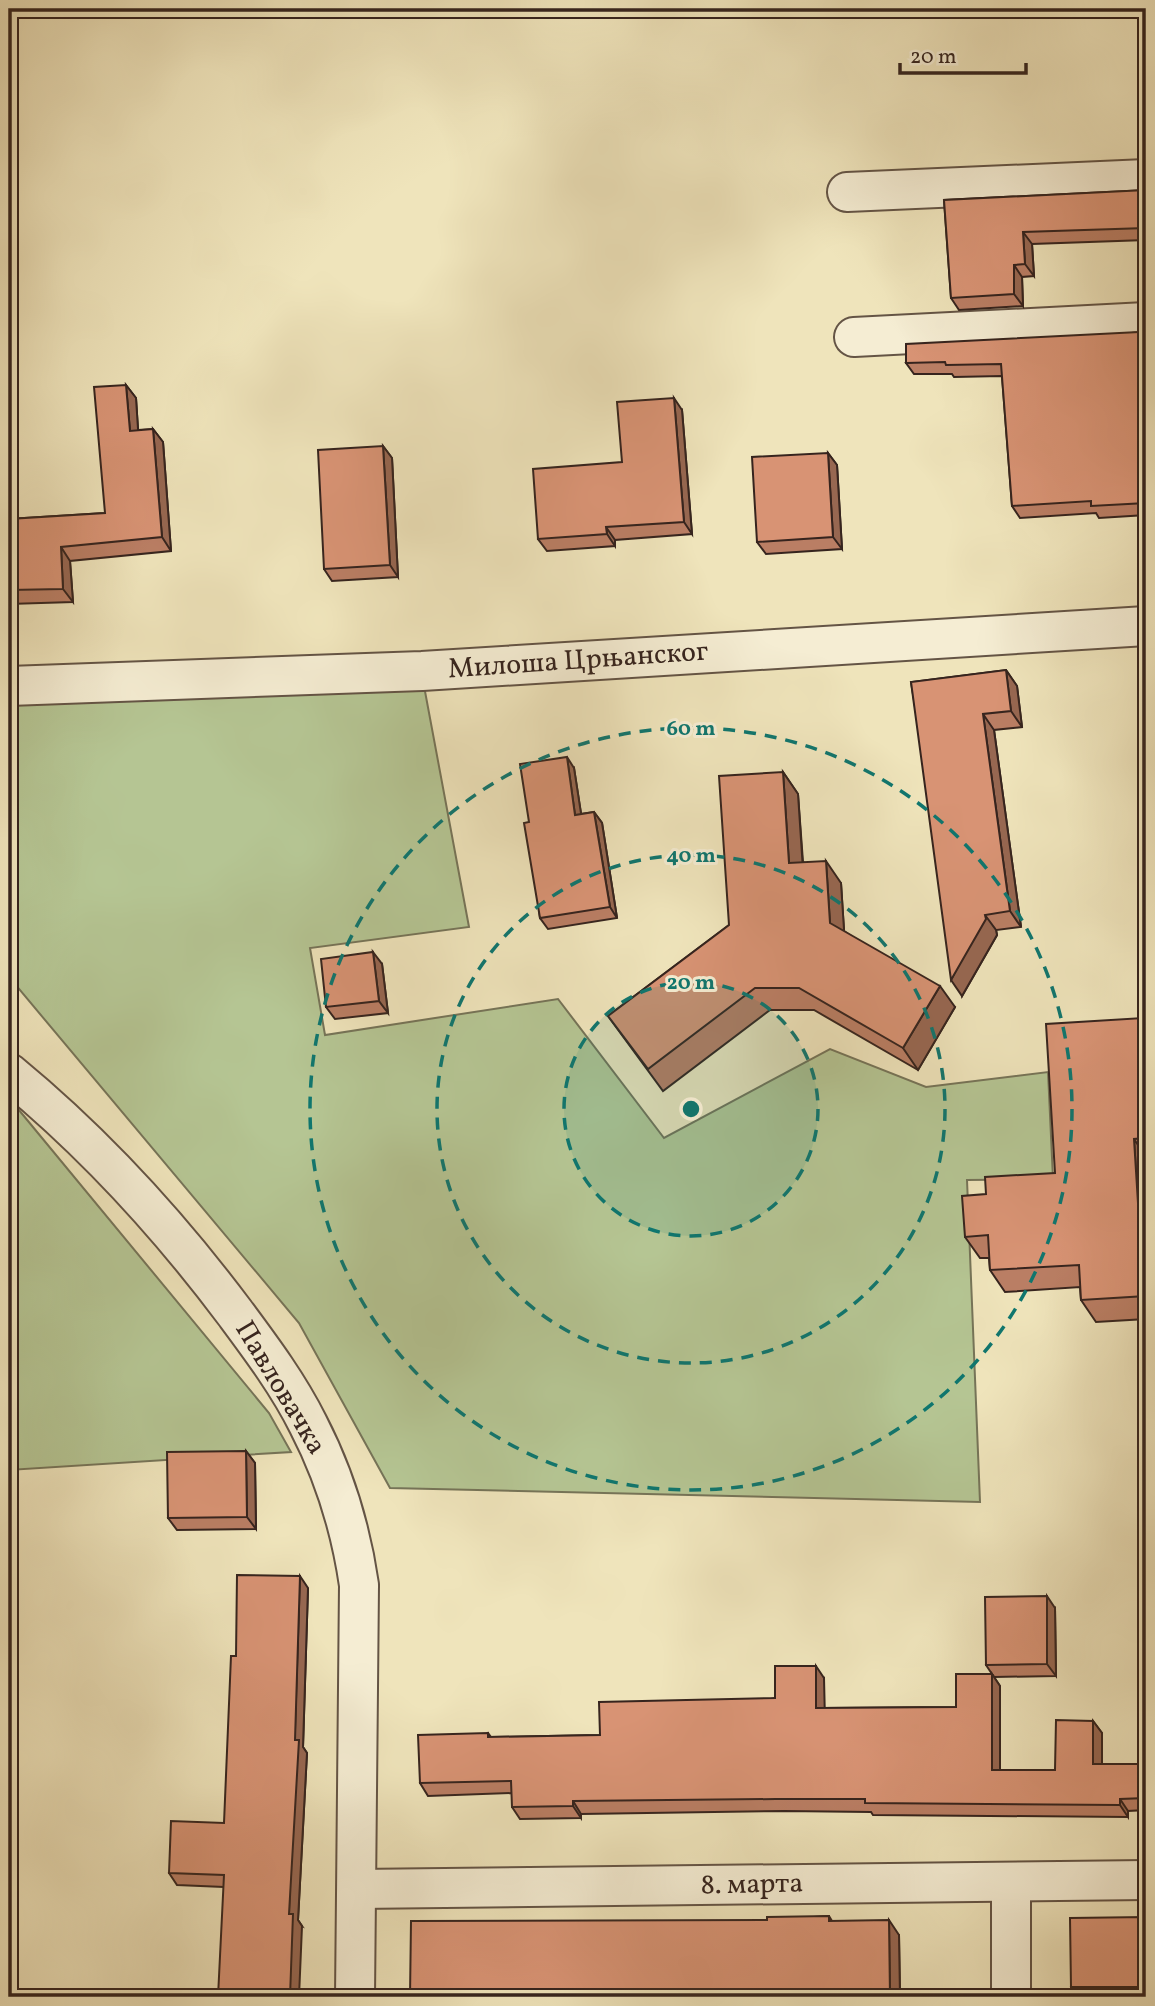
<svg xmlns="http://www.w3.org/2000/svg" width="1155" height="2006" viewBox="0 0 1155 2006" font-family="Vollkorn,serif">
<rect width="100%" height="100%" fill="#efe4bb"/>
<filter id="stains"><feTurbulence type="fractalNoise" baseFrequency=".00286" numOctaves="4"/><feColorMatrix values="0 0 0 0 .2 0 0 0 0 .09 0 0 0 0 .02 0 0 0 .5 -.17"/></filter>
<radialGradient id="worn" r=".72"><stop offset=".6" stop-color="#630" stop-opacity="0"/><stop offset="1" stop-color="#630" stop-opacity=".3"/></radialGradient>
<!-- green -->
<g fill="#b5c593" stroke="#767458" stroke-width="2">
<polygon points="424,686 469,927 310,948 325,1035 558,999 664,1138 830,1049 926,1087 1048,1072 1053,1179 967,1180 980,1502 390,1488 299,1323 9,977 9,704"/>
<polygon points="9,1098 269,1413 291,1452 9,1470"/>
</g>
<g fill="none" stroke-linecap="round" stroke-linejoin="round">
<!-- minor casing -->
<g stroke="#645445" stroke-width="42">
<g id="minor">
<polyline points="847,192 1146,179"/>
<polyline points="854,337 1146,322"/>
<polyline points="9,686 422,671 1146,626"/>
<polyline points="1011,1882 1011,1997"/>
<polyline points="357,1889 1146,1880"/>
</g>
</g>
<!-- tertiary casing -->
<g stroke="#645445" stroke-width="42">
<path id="tertiary" d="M9,1073C94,1143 169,1225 235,1313C261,1348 288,1384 308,1424C334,1474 351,1530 359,1585L355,1997"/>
</g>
<!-- minor -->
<use href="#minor" stroke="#f5edd3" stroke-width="38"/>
<!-- tertiary -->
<use href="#tertiary" stroke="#f5edd3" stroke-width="38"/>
</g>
<!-- wall -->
<g fill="#ba7e64" stroke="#36241e" stroke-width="2">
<polygon points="1146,190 1146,240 1032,244 1034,276 1022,277 1023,306 959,310 951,298 944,200"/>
<polygon points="1146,328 1146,515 1099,518 1096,513 1020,518 1012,506 1002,376 954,377 952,374 914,374 906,363 1139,332"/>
<polygon points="126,385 136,398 138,430 153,429 163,442 171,551 70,561 73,602 9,604 9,519 105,513"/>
<polygon points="682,410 692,534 615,540 615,546 547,551 538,539 622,462"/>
<polygon points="383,446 392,458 398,577 332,581 324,569"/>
<polygon points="828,453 837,465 842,549 766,554 757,542"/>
<polygon points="1006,670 1017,686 1022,727 994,730 1021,927 996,930 997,935 962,996 911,682"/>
<polygon points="574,768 581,814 594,812 602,823 617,918 548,929 540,918 529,822"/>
<polygon points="783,772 798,794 803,862 841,883 844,931 955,1007 918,1070 814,1010 770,1010 663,1091 608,1016 729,925"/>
<polygon points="382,964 388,1013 335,1019 326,1007"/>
<polygon points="1143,1018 1146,1023 1146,1319 1096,1322 1081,1300 1080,1287 1005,1292 990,1270 989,1258 980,1258 965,1237 986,1194 1055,1173"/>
<polygon points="246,1451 255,1463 256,1529 177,1530 168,1518"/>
<polygon points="308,1588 303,1747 307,1753 298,1920 302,1926 224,1887 177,1885 169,1873 224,1823"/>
<polygon points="1055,1608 1056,1676 994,1677 986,1665"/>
<polygon points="992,1674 1000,1686 1000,1770 1055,1770 1093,1721 1102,1733 1102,1764 1146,1764 1146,1810 1128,1811 1128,1817 873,1815 871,1812 784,1811 581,1814 581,1818 520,1819 512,1807 512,1793 428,1796 420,1783 488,1733 491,1737 600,1735 775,1698 824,1678 824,1708 956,1707"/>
<polygon points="829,1916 832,1921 899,1935 900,1997 410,1997 767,1920"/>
<polygon points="1146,1917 1146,1997 1078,1997 1071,1987"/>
</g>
<!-- shaded-wall -->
<g fill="#976751" stroke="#36241e" stroke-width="2">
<polygon points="1023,232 1032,244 1034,276 1025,264"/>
<polygon points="1014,265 1022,277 1023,306 1014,294"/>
<polygon points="126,385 136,398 139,444 130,431"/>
<polygon points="674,398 682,410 692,534 684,522"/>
<polygon points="153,429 163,442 171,551 162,537"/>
<polygon points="383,446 392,458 398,577 390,565"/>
<polygon points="828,453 837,465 842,549 833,537"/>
<polygon points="606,527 615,540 615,546 607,534"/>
<polygon points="61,547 70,561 73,602 63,589"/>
<polygon points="1006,670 1017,686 1022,727 1011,711"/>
<polygon points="983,714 994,730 1021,927 1010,911"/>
<polygon points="567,757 574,768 583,826 575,815"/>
<polygon points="783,772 798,794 804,885 789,863"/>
<polygon points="594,812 602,823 617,918 610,907"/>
<polygon points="826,861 841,883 845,945 830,923"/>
<polygon points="985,915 996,930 997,935 962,996 951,980"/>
<polygon points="373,952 382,964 388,1013 379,1001"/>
<polygon points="940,986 955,1007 918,1070 903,1048"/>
<polygon points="1143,1018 1146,1023 1146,1067"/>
<polygon points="1134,1139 1146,1157 1146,1245 1140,1235"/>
<polygon points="246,1451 255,1463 256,1529 247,1517"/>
<polygon points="300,1576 308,1588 303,1747 307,1753 298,1920 302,1926 299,1997 290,1997 289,1914"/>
<polygon points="1047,1596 1055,1608 1056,1676 1047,1664"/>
<polygon points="816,1666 824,1678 825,1721 816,1708"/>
<polygon points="992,1674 1000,1686 1000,1782 992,1770"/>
<polygon points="1093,1721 1102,1733 1102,1776 1093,1764"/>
<polygon points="1120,1799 1128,1811 1128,1817 1120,1805"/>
<polygon points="573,1801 581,1814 581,1818 573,1806"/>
<polygon points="889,1920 899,1935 900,1997 890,1997"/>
</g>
<!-- building -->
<g fill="#d89374" stroke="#36241e" stroke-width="2">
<polygon points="1146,190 1146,228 1023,232 1025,264 1014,265 1014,294 951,298 944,200"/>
<polygon points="1146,328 1146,503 1091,506 1091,501 1012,506 1001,364 946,365 945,362 906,363 906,344 1139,332"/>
<polygon points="126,385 130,431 153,429 162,537 61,547 63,589 9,590 9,519 105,513 94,387"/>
<polygon points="674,398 684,522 606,527 607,534 538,539 533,469 622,462 617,402"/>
<polygon points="383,446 390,565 324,569 318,450"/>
<polygon points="828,453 833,537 757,542 752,457"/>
<polygon points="1006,670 1011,711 983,714 1010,911 985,915 986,919 951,980 911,682"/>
<polygon points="567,757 575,815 594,812 610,907 540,918 524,823 529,822 520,764"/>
<polygon points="783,772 789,863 826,861 830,923 940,986 903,1048 799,988 755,988 648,1069 608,1016 729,925 719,776"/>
<polygon points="373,952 379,1001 326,1007 321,959"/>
<polygon points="1143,1018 1146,1067 1146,1138 1134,1139 1140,1235 1146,1235 1146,1296 1081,1300 1079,1265 990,1270 988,1235 965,1237 962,1196 986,1194 985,1177 1055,1173 1046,1024"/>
<polygon points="246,1451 247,1517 168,1518 167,1452"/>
<polygon points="237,1575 300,1576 295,1740 299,1740 289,1914 293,1914 290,1997 218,1997 224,1875 169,1873 171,1821 224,1823 231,1656 236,1656"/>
<polygon points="1047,1596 1047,1664 986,1665 985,1597"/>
<polygon points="775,1666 816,1666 816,1708 956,1707 956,1674 992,1674 992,1770 1055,1770 1056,1720 1093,1721 1093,1764 1146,1764 1146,1798 1120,1799 1120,1805 865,1803 865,1799 776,1799 573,1801 573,1806 512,1807 511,1781 420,1783 418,1735 488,1733 488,1737 600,1735 599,1702 775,1698"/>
<polygon points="829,1916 829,1921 889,1920 890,1997 682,1997 682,1994 577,1993 576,1997 410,1997 411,1921 767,1920 767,1917"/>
<polygon points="1146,1917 1146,1987 1071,1987 1070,1918"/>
</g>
<!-- distance rings -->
<circle cx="691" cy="1109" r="127" fill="#0f766e" fill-opacity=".12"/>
<g fill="none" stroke="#0f766e" stroke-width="3.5" stroke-dasharray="12 9">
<circle cx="691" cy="1109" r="127"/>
<circle cx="691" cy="1109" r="254"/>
<circle cx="691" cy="1109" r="381"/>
</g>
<g text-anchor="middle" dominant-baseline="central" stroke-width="6" stroke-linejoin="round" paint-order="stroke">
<!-- street labels -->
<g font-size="28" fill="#36241e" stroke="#f5edd3">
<text transform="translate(578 661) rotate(-4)">Милоша Црњанског</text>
<text transform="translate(280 1388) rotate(59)">Павловачка</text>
<text transform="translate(752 1885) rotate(-1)">8. марта</text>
</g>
</g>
<circle cx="691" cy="1109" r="10" fill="#0f766e" stroke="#f5edd3" stroke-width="3.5"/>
<g font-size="21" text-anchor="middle" font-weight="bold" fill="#0f766e" stroke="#f5edd3" stroke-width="6" stroke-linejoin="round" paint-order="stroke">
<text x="691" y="735">60 m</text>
<text x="691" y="862">40 m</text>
<text x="691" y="989">20 m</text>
</g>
<!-- margin -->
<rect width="1155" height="2006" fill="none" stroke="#efe4bb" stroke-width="35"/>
<rect x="10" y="10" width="1134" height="1985" fill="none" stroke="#36241e" stroke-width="3.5"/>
<rect x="18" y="18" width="1120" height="1971" fill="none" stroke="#36241e" stroke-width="2"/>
<!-- scale -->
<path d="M900 63v10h126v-10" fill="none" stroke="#36241e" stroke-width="3.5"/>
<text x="910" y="63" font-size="21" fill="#36241e" stroke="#f5edd3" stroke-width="5" paint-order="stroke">20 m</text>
<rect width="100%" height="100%" filter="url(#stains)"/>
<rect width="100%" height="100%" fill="url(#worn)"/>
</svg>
